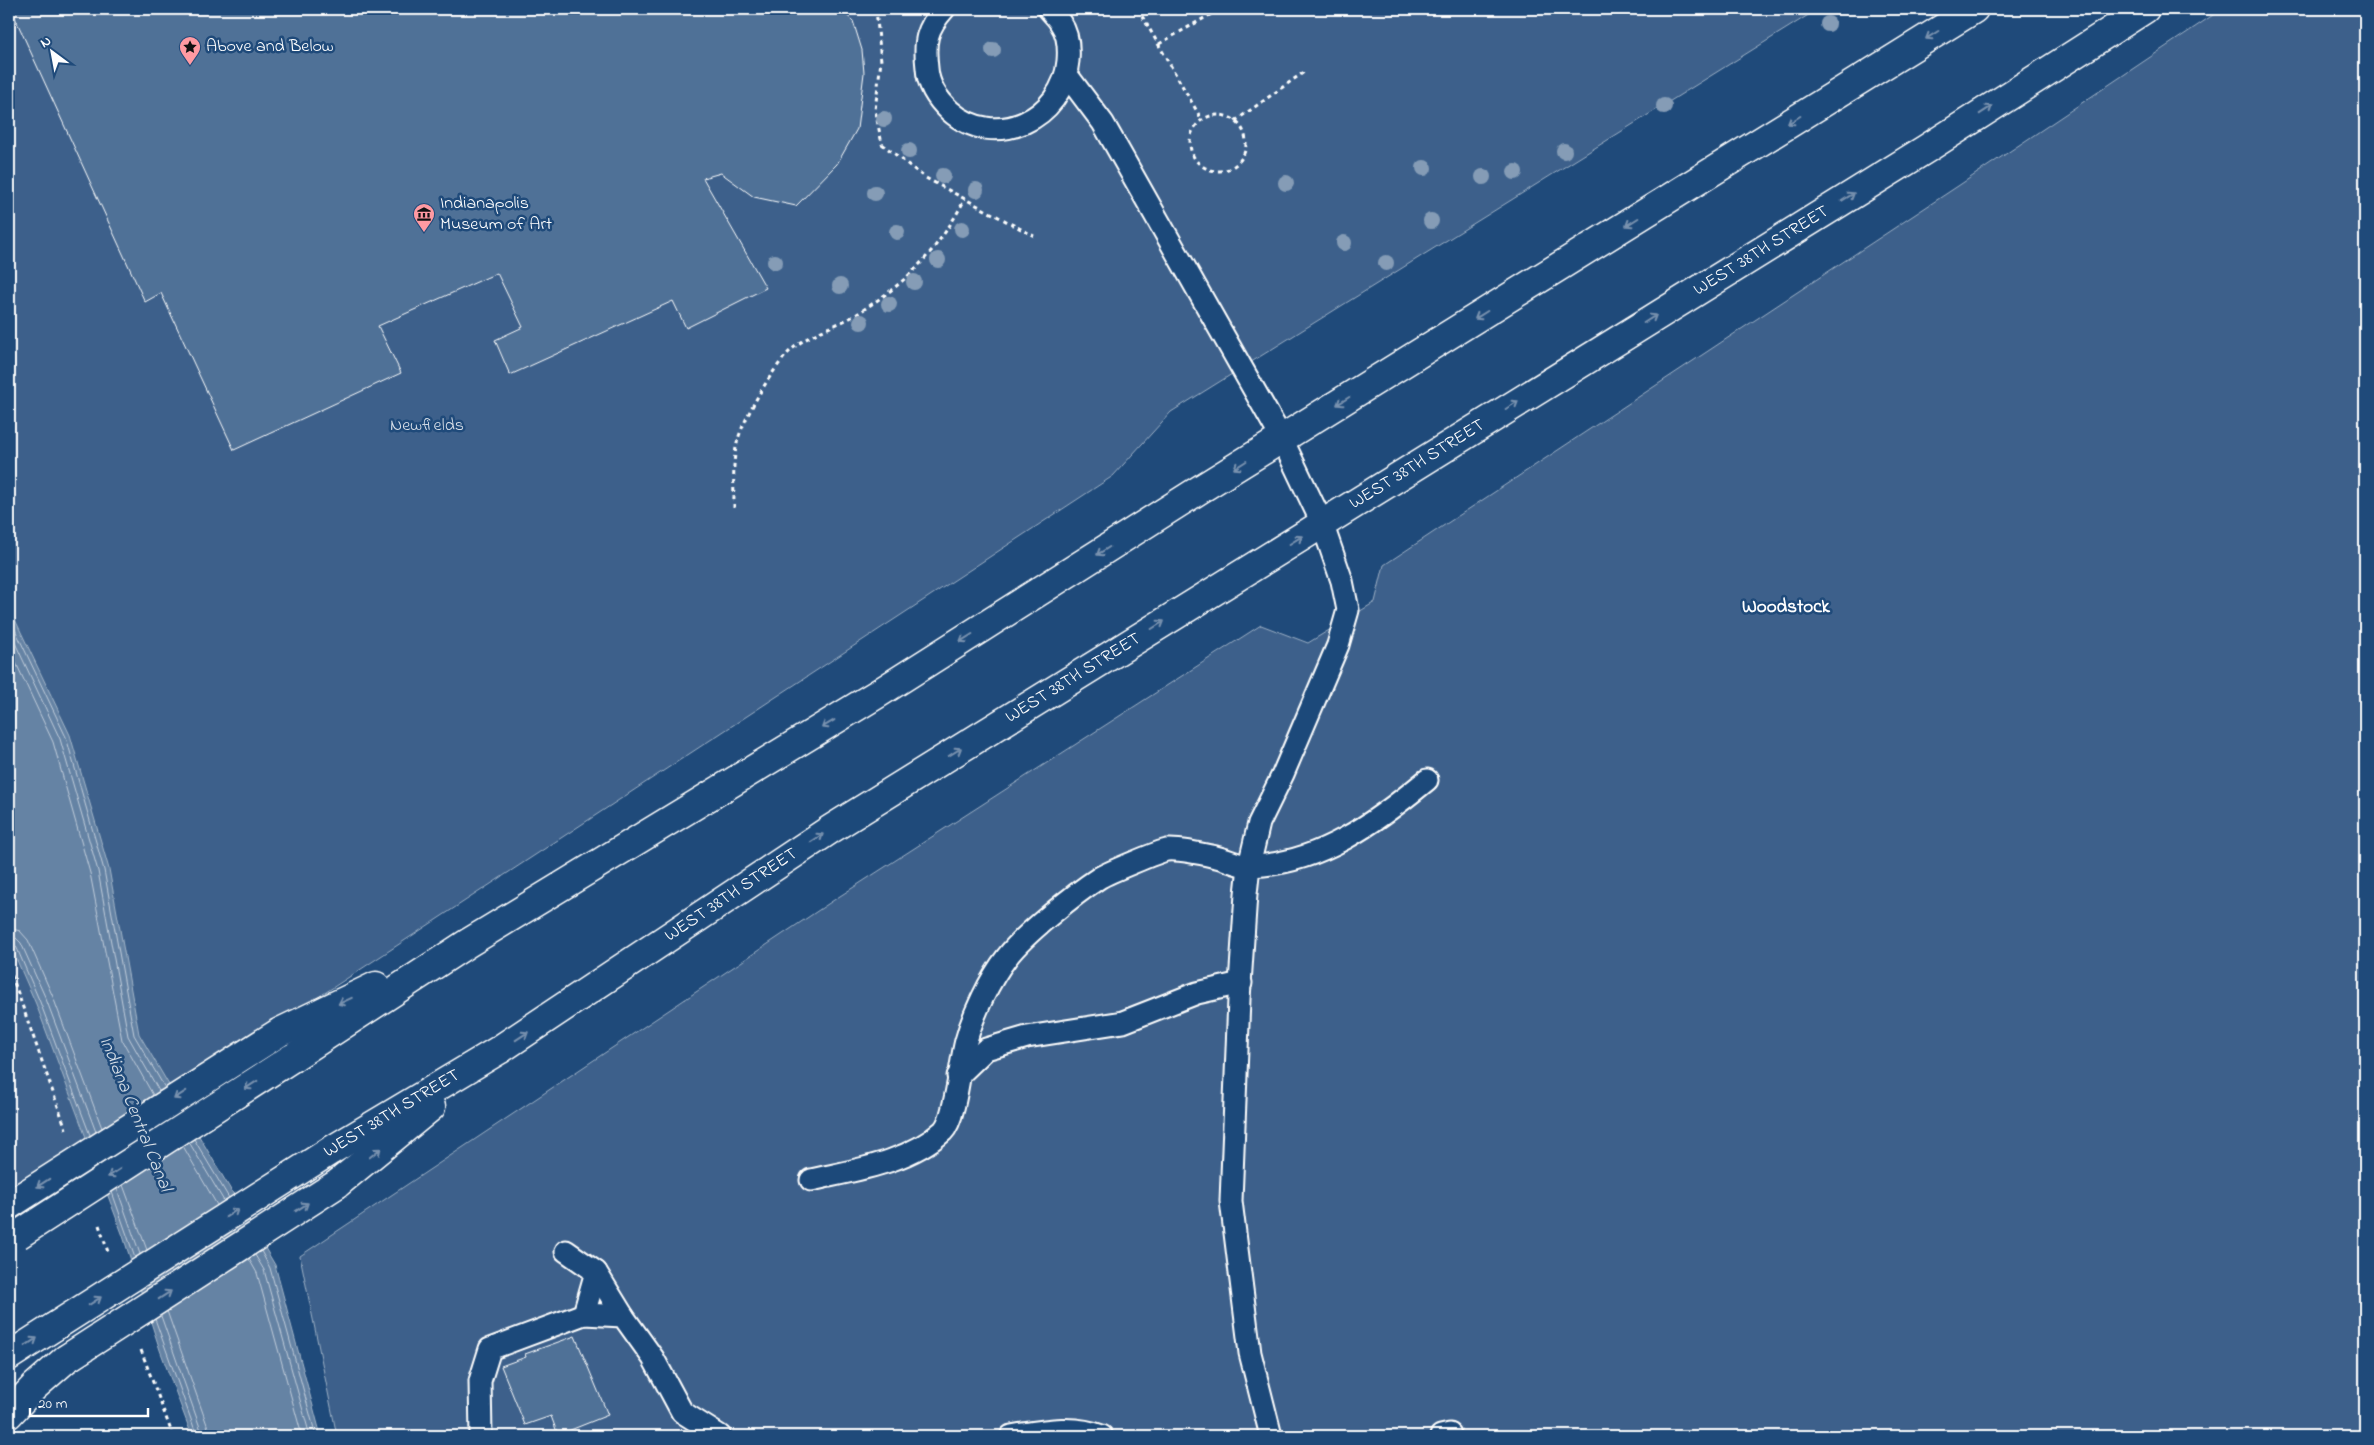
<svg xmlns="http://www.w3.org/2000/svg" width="2374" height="1445" viewBox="0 0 2374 1445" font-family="'Indie Flower',sans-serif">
<rect width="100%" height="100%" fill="#1f4a7a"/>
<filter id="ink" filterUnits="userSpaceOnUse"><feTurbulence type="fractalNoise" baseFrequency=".02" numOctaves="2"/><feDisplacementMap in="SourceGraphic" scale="10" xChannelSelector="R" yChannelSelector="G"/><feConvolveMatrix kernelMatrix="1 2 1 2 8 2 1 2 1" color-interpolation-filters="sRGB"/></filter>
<g filter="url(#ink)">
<!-- green -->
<g fill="#3c618b" stroke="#9eb0c5">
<polygon points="9,9 1818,9 1171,412 1113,476 9,1200"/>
<polygon points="2222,9 2365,9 2365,1436 337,1436 300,1256 840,896 1261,625 1308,643 1375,602 1384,565 1958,186"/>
</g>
<!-- water -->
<polygon fill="#6583a4" stroke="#a3b5c8" points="9,607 70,735 109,869 139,1034 275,1265 321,1436 192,1436 160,1350 123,1236 36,1004 9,942"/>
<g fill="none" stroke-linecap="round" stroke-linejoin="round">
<!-- shore -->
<g stroke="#c1cddb" stroke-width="1">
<polyline points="9,617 66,737 104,870 134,1035 165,1088"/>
<polyline points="9,630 60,739 98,871 128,1036 159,1091"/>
<polyline points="9,648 53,742 90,873 122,1040 153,1095"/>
<polyline points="9,928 20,931 28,940 53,997 102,1128"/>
<polyline points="9,936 16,938 21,943 46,999 96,1132"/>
<polyline points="9,942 16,946 40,1002 90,1135"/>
<polyline points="194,1139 229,1198"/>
<polyline points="189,1142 224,1201"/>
<polyline points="183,1146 217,1205"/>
<polyline points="123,1185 147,1250"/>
<polyline points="117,1189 140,1254"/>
<polyline points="112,1192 135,1258"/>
<polyline points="261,1251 270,1268 316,1436"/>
<polyline points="255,1255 264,1270 310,1436"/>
<polyline points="249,1259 257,1273 302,1436"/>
<polyline points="167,1311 211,1436"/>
<polyline points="161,1316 203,1436"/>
<polyline points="155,1319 197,1436"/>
</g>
</g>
<!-- building -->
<g fill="#507197" stroke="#fff">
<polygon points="11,9 840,9 853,21 862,50 864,73 857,129 837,164 796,206 754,197 721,173 703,178 766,288 686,328 673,301 510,375 495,340 523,327 497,273 378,326 401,373 234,450 161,293 145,302"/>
<polygon points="575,1336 608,1415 558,1435 551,1416 525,1425 501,1366 526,1357 525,1354"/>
</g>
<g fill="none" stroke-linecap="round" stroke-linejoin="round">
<!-- service casing -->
<g stroke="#fff" stroke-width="25">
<g id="service">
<path d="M944,9C926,29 924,42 927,68C928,86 937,99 950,111C995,151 1063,119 1068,61C1069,49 1068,34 1061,24C1058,18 1053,14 1049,9"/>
<polyline points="1067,75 1103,123 1282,439 1322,523 1342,581 1348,610 1338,645 1283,774 1259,823 1249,866 1246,894 1239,999 1231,1201 1250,1353 1271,1436"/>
<polyline points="958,1076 986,1049 1027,1037 1123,1022 1197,993 1241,983"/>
<path d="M811,1180C855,1170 908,1163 943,1131C956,1118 960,1062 966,1041C973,1014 990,979 1007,957C1023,935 1076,893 1099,878C1107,873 1160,851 1167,850C1180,849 1203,854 1216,857C1227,859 1240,867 1251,866C1320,864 1376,822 1427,780"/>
<polyline points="566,1251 596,1272 623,1316"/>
<polyline points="584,1314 596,1272"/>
<polyline points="481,1436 480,1381 490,1349 584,1314 623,1316 653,1358 682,1412 720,1436"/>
<path d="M1011,1436C1042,1431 1072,1424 1102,1436"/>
<polyline points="1441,1436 1450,1434"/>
</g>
</g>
<!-- primary casing -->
<g stroke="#fff" stroke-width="31">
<g id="primary">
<polyline points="280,1032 376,986"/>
<polyline points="292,1058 468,943 879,693 1199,490 1974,9"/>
<path id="s1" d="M330,1151L499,1050L831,829L1926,149L2145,9"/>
<polyline points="337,1184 431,1107"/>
<polyline points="9,1356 54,1327"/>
<polyline points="9,1414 34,1387 66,1359"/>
</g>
</g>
<!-- path -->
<g stroke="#fff" stroke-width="3" stroke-dasharray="4 4" stroke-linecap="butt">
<polyline points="876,9 881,61 875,110 882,144 924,177 1034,236"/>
<polyline points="1138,9 1202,120"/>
<polyline points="1159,44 1220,9"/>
<circle cx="1218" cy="143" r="28"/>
<polyline points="1235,121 1304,72"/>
<path d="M734,508C734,486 732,460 738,439C746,414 772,369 790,351C809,333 835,327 857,314C871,305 887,294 900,283C928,259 948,231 965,199"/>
<polyline points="9,968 66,1129"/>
<polyline points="99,1225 108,1252"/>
<polyline points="141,1350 173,1436"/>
</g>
<!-- service -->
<use href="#service" stroke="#1f4a7a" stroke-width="21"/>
<!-- primary -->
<use href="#primary" stroke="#1f4a7a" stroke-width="28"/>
<!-- primary-bridge casing -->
<g stroke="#fff" stroke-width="31" stroke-linecap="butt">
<g id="primary-bridge">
<polyline points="9,1205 280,1032"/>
<polyline points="18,1235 292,1058"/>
<polyline points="54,1327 330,1151"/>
<polyline points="66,1359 337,1184"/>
</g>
</g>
<!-- primary-bridge -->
<use href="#primary-bridge" stroke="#1f4a7a" stroke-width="28"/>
</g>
<!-- trees -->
<g fill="#859cb6">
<circle cx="1828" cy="24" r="8"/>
<circle cx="993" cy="50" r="8"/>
<circle cx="1664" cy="106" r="8"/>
<circle cx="884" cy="119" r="8"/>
<circle cx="909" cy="151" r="8"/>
<circle cx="1564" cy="151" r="8"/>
<circle cx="1424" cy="168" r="8"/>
<circle cx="1515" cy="172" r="8"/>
<circle cx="943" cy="176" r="8"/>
<circle cx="1483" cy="177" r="8"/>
<circle cx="1286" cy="183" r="8"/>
<circle cx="976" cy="190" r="8"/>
<circle cx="875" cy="193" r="8"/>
<circle cx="1431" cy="221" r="8"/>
<circle cx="962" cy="229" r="8"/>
<circle cx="897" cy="232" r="8"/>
<circle cx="1344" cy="243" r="8"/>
<circle cx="938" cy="260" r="8"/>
<circle cx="775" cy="262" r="8"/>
<circle cx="1386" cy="263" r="8"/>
<circle cx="914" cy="282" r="8"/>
<circle cx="840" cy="286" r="8"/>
<circle cx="889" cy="304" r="8"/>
<circle cx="861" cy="322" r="8"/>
</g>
<!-- one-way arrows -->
<defs><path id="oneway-shaft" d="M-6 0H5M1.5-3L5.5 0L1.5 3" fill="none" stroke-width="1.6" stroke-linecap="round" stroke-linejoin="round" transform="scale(1.25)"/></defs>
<g stroke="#7992af">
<use href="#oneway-shaft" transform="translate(1932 35) rotate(148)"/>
<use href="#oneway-shaft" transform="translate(1986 110) rotate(-33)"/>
<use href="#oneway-shaft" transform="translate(1794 120) rotate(148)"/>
<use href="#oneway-shaft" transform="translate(1848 197) rotate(-32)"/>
<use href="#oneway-shaft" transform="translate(1632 222) rotate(148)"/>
<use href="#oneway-shaft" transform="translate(1481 315) rotate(148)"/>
<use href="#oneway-shaft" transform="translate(1650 319) rotate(-32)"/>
<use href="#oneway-shaft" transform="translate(1343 401) rotate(148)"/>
<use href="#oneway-shaft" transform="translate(1512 405) rotate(-32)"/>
<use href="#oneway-shaft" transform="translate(1240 465) rotate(148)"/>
<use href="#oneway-shaft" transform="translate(1296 540) rotate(-32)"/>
<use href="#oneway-shaft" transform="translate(1103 551) rotate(148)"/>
<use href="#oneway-shaft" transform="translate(1158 625) rotate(-32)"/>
<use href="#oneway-shaft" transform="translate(966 638) rotate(148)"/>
<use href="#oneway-shaft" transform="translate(828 724) rotate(149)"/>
<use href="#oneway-shaft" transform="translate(955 752) rotate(-32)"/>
<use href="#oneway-shaft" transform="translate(817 838) rotate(-34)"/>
<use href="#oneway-shaft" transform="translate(345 1001) rotate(155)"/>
<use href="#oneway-shaft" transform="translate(522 1036) rotate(-33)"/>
<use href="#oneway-shaft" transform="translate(251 1085) rotate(147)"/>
<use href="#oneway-shaft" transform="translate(180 1095) rotate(147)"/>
<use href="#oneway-shaft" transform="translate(375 1153) rotate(-39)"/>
<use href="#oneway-shaft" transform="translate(114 1173) rotate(147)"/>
<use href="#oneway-shaft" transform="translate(43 1183) rotate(147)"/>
<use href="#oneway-shaft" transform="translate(302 1207) rotate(-33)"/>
<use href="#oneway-shaft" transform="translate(232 1213) rotate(-33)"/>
<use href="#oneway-shaft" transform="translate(165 1295) rotate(-33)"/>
<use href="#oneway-shaft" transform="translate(95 1301) rotate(-33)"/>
<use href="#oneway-shaft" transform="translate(31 1342) rotate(-33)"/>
</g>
</g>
<!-- icons -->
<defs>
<g id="sight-pin" transform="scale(1.125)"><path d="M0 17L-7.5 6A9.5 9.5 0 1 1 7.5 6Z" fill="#ff9aa2" stroke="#1f4a7a"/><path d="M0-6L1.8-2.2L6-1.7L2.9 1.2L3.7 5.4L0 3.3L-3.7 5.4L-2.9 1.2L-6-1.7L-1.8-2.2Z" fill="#111"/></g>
<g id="museum-pin" transform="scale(1.125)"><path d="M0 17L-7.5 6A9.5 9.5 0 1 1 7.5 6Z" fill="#ff9aa2" stroke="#1f4a7a"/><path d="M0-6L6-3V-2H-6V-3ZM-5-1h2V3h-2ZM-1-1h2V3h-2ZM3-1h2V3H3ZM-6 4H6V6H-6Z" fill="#111"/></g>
</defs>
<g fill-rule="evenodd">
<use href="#sight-pin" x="190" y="47"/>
<use href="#museum-pin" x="424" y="214"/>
</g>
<g text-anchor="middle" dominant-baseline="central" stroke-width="5" stroke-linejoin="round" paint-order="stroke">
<!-- poi labels -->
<g font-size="18" fill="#fff" stroke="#1f4a7a" text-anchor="start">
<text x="206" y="47">Above and Below</text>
<text x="440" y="204">Indianapolis<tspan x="440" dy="21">Museum of Art</tspan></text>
</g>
<!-- street labels -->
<g font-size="18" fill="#fff" stroke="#1f4a7a">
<text stroke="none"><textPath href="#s1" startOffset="1691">WEST 38TH STREET</textPath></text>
<text stroke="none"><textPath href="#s1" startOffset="1286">WEST 38TH STREET</textPath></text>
<text stroke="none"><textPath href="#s1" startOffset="881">WEST 38TH STREET</textPath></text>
<text stroke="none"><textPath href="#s1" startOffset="476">WEST 38TH STREET</textPath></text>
<text transform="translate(392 1114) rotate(-31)">WEST 38TH STREET</text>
</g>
<!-- park labels -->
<g font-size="18" fill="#d8dfe8" stroke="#1f4a7a">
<text x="427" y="426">Newfields</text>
</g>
<!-- neighbourhood labels -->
<g font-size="19" font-weight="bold" fill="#fff" stroke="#1f4a7a">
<text x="1786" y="607">Woodstock</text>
</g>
<!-- water labels -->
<g font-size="19" font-style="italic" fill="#d8e0e8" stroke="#1f4a7a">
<text transform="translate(135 1114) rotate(68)">Indiana Central Canal</text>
</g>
</g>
<!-- margin -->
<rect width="2374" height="1445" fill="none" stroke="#1f4a7a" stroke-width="30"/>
<rect x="15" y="15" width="2344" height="1415" fill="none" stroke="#fff" stroke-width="2" filter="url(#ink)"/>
<!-- north arrow -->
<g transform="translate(52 52) rotate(328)" stroke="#1f4a7a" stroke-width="4" paint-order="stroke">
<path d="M0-4L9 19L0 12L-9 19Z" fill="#ffffff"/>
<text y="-8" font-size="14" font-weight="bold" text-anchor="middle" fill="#ffffff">N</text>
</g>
<!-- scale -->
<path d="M30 1408v8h118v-8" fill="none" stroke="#ffffff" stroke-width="2.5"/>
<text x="38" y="1408" font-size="15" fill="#ffffff" stroke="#1f4a7a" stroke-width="4" paint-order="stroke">20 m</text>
</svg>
